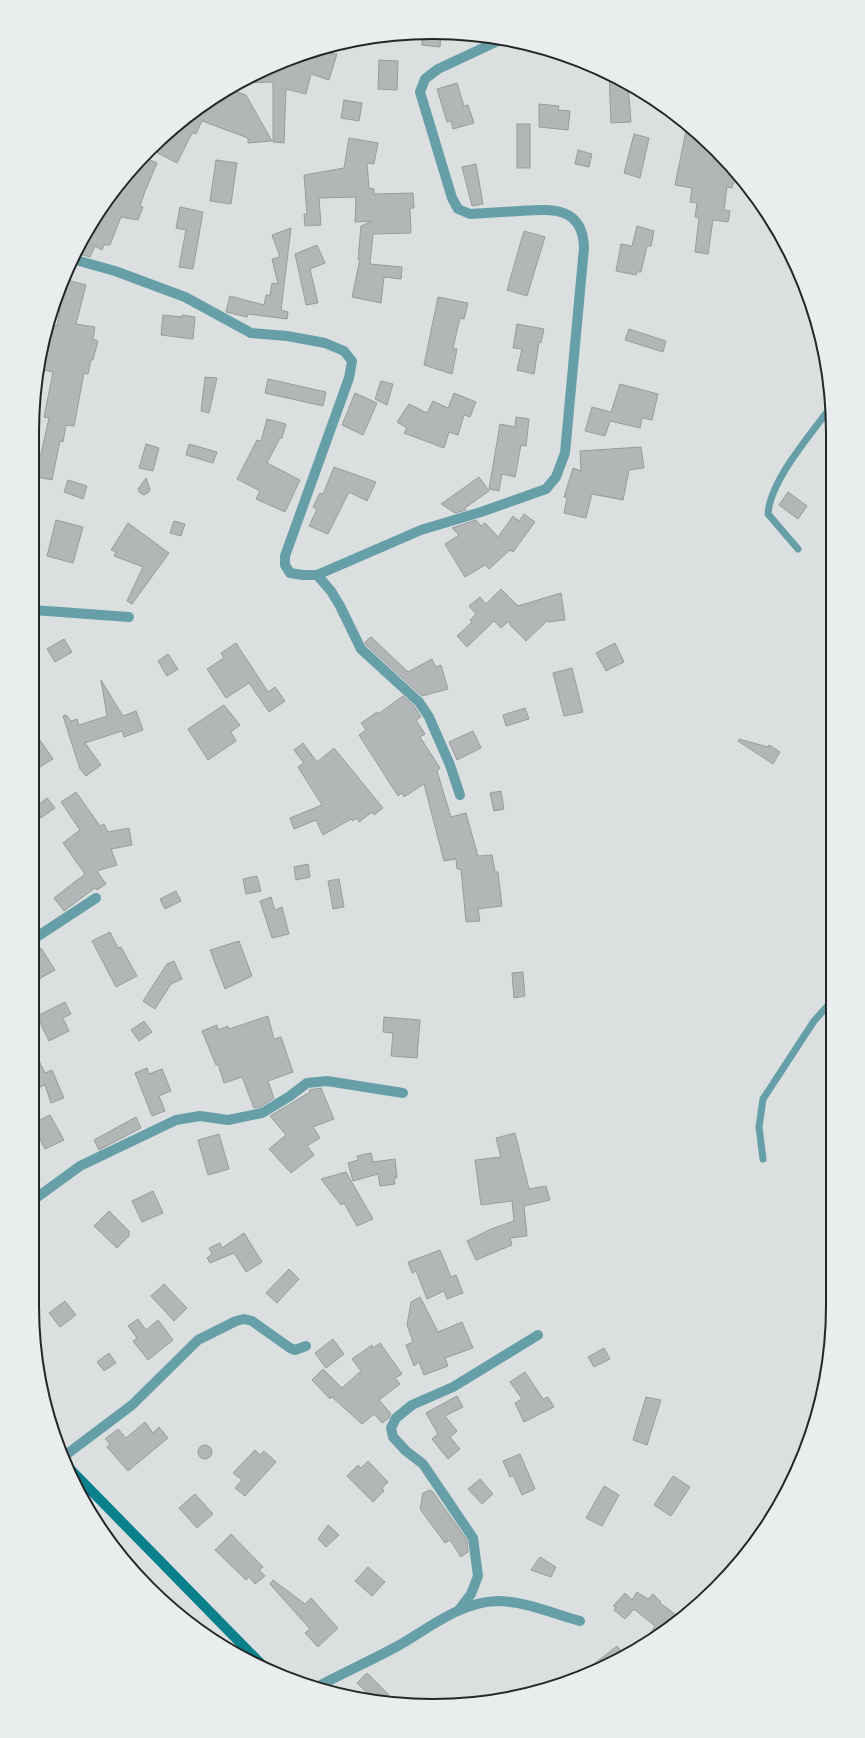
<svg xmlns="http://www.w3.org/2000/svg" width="865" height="1738" viewBox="0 0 865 1738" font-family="'Noto Sans',sans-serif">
<rect width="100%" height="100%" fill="#dbdfe0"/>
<!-- building -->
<g fill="#b3b6b7" stroke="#989c9c">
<polygon points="441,33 440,47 422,45 422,34"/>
<polygon points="308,52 337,54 329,80 311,74 306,94 286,89 284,143 273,142 273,82 238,83"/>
<polygon points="379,60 398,61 397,90 378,89"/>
<polygon points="609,73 628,85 631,122 611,123"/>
<polygon points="457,83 464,106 468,105 474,123 453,129 451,121 447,122 437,89"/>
<polygon points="232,90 246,95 272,141 248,143 248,138 202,121 196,134 192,133 177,163 156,152 168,132 225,91 231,94"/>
<polygon points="344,100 362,103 359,121 341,118"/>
<polygon points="539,104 559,106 558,110 570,111 568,130 539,127"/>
<rect x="517" y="124" width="13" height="44"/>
<polygon points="686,131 693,132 736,174 732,188 727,187 724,210 730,211 728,222 713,220 708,254 695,252 699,218 695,217 697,203 690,202 692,188 675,185"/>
<polygon points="634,134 649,138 640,178 624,173"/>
<polygon points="349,138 378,143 374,164 367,163 369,188 374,189 374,194 413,193 414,208 410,208 411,233 373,234 370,264 402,267 401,279 384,277 381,303 352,297 360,259 358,259 361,226 372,221 355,222 356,197 319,198 321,225 305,226 304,214 307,214 304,175 344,168"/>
<polygon points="578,150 592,154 589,167 575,164"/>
<polygon points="144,157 157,163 144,194 140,206 143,207 138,220 121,217 110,245 104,245 102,250 95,246 90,257 75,253 89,230 95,233 104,209 103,208 115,189"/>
<polygon points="216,160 237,163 231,204 210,201"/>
<polygon points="476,164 483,204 472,206 462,167"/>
<polygon points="180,207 203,212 193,269 179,267 186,230 176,228"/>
<polygon points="637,226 654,231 651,246 647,246 641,272 637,272 636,275 616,271 621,244 632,246"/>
<polygon points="291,228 281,310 288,312 287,319 248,314 247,317 226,312 230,296 264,305 266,295 270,295 272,283 278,284 272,259 280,257 272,235"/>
<polygon points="524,231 545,237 527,296 507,290"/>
<polygon points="317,245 325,263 310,269 318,303 306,305 295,254"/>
<polygon points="64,279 86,285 76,324 95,327 93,339 98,341 93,360 91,360 88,374 84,373 74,426 66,425 63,442 60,441 52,480 33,476 33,452 41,454 49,418 44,417 53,372 39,369 46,329 48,324 57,326 61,303 57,302"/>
<polygon points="438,297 468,303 464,319 460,318 453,348 457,349 452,374 424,365"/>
<polygon points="163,315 182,317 182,315 195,317 193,339 161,335"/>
<polygon points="517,324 544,329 541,343 539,342 534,374 517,370 522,349 513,348"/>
<polygon points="629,329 666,341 663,352 625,340"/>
<polygon points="205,377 217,378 209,413 201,411"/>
<polygon points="268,379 326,392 323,406 265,393"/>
<polygon points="381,381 393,384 387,405 375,399"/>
<polygon points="620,384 658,394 652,420 642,418 640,428 610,421 605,436 585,431 592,407 611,412"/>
<polygon points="355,393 377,403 363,435 342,425"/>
<polygon points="454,393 476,402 470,417 464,415 458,435 449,432 444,448 404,433 407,428 397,422 409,404 427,413 433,401 448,408"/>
<polygon points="516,417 529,419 526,446 521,445 515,477 502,474 499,491 489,489 500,424 515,427"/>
<polygon points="267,419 286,424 282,438 280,438 267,463 300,480 285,512 256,499 260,491 237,479 257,440 261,441"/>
<polygon points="146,444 159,448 153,471 139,468"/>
<polygon points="189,444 217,452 213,463 186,455"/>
<polygon points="641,447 644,468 629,470 623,500 592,494 586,518 564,513 567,498 564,497 573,468 581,471 580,451"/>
<polygon points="334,467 376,482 367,501 349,492 328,534 309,526 317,509 313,507 320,493 323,494"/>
<polygon points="479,477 489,491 465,508 466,510 455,513 441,504"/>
<polygon points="146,478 150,489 149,492 144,495 139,492 138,489"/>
<polygon points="68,480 87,486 83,499 64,492"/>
<polygon points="788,492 807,506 798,519 779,505"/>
<polygon points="524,514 535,522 513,552 510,550 489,569 485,565 465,577 445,544 459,535 452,528 476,520 481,526 485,523 498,537 513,516 519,521"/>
<polygon points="56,520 83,527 73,563 47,556"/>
<polygon points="174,521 185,524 181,536 170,533"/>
<polygon points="128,523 169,553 132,604 127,601 143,567 114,556 116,552 111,550"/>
<polygon points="501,589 518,606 561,593 565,620 548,622 548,620 526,641 510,625 509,621 501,628 494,621 467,647 457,636 472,622 470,620 476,614 469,606 480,597 486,604"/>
<polygon points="371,637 408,672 432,659 436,667 441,665 448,689 422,696 366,645 365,642"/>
<polygon points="64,639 72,652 55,662 47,649"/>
<polygon points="236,643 268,692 275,687 285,701 269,712 249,683 226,698 207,669 224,658 221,653"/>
<polygon points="615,643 624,662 606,671 596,653"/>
<polygon points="168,654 178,669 167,676 158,661"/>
<polygon points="572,668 583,712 564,716 553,673"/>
<polygon points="101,680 123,716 136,711 143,730 124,737 122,731 85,743 101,765 86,776 80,769 63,716 66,715 71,721 77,719 79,725 107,716"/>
<polygon points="403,696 414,706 421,717 416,720 425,734 420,737 440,768 437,771 451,817 466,813 478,856 492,855 495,872 498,872 502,906 478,909 480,921 466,922 461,869 457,869 456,859 444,861 424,784 404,797 402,793 398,796 359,735 366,730 361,723 377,712 378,714"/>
<polygon points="224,705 240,725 231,732 236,741 208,760 188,729"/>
<polygon points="525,708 529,719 506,726 503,715"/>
<polygon points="473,731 481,748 457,760 449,742"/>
<polygon points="739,739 768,747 769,745 780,752 773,764 738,741"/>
<polygon points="40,740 53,759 32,772 33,745"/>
<polygon points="303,743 317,762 334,748 383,808 374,815 372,812 359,822 356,818 353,821 351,819 323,835 316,820 294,829 290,818 322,805 298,767 304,763 294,750"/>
<polygon points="501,791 504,809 494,811 490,793"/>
<polygon points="76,792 100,826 104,824 108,832 129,828 132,845 111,849 117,865 97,871 106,884 97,890 95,888 64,911 54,898 85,874 63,843 80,830 61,802"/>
<polygon points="47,798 55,808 41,818 34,808"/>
<polygon points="308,864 310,877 296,880 294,867"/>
<polygon points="257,876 261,891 246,894 243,879"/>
<polygon points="339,879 344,907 333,909 328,881"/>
<polygon points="176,891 181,901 165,909 160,899"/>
<polygon points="271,897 275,910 282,907 289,934 272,938 260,901"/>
<polygon points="110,932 118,948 121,947 137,976 116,987 92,941"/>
<polygon points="239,941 252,976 225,989 210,950"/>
<polygon points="41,948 55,970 39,979 32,968 32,953"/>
<polygon points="174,961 182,979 171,984 155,1009 143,1001 167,964"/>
<polygon points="523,972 525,996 514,998 512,973"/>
<polygon points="65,1002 71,1014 63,1018 69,1031 49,1041 37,1016"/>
<polygon points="268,1016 274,1039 281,1037 293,1072 268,1081 274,1098 260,1107 254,1108 242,1077 224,1083 218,1064 216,1065 202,1031 217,1025 218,1030 228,1026 229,1029"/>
<polygon points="384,1017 420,1020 417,1058 391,1056 393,1033 383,1032"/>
<polygon points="144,1021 152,1032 139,1041 131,1030"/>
<polygon points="32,1047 45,1073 52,1070 64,1098 51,1103 45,1085 32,1091"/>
<polygon points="147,1068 149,1074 162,1069 171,1091 159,1096 165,1111 152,1116 135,1073"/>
<polygon points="321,1088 334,1119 313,1127 320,1138 307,1146 314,1155 291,1173 269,1149 286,1135 270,1116 310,1092 309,1090"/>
<polygon points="50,1115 64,1140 45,1149 32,1124"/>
<polygon points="136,1117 141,1128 99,1150 94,1140"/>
<polygon points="515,1133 529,1189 546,1186 550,1200 524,1206 527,1236 510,1238 512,1245 476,1260 467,1241 491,1229 514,1221 512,1201 481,1205 475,1160 501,1157 496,1138"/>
<polygon points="219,1134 229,1169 208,1175 198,1140"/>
<polygon points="371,1153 373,1162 395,1159 397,1178 394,1178 395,1184 380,1186 378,1174 353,1181 348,1163 358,1160 357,1156"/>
<polygon points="346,1172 373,1219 357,1226 344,1203 341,1205 321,1179"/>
<polygon points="153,1191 163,1213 142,1222 132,1201"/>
<polygon points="109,1211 129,1231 129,1236 117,1248 94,1226"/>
<polygon points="244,1233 262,1262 246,1272 234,1253 210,1263 207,1258 212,1254 209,1248 220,1243 222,1248"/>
<polygon points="440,1250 451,1277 456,1275 463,1293 447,1299 444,1291 427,1299 416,1271 412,1273 408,1262"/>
<polygon points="289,1269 299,1279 277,1303 266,1293"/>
<polygon points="164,1284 187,1308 174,1321 151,1296"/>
<polygon points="420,1297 438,1332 462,1322 473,1348 445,1358 448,1366 424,1375 419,1362 414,1366 406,1345 413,1342 407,1325 411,1302"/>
<polygon points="65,1301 76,1315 60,1327 49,1313"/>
<polygon points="138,1319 146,1330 158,1320 173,1340 148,1360 133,1341 137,1338 128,1326"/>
<polygon points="333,1339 344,1354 326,1368 315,1353"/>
<polygon points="380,1343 402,1374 395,1378 400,1384 379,1400 391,1414 389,1418 382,1423 374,1414 362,1424 332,1397 330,1399 312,1380 323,1369 342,1388 361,1371 352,1359 372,1345 373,1348"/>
<polygon points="604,1348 610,1359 594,1367 588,1357"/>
<polygon points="109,1353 116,1363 104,1371 97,1362"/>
<polygon points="525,1372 543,1399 548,1397 554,1407 524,1422 515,1403 522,1399 510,1382"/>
<polygon points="457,1396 463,1407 445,1416 457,1431 450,1437 460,1449 448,1459 432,1439 438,1434 426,1413"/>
<polygon points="646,1397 661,1400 647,1445 633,1440"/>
<polygon points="145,1422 153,1433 159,1427 168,1438 128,1471 107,1447 110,1444 105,1439 118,1429 126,1438"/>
<circle cx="205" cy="1452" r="7"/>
<polygon points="255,1450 260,1455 264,1451 276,1462 245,1496 235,1488 242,1480 233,1473"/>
<polygon points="520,1454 535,1489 522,1495 513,1475 510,1477 503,1461"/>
<polygon points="368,1461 388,1482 382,1488 384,1491 373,1502 347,1476 358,1465 361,1468"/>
<polygon points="673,1476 690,1487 671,1516 654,1505"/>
<polygon points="480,1479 493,1494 482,1504 468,1489"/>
<polygon points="604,1486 619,1495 602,1526 586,1518"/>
<polygon points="430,1490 433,1492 467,1540 468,1552 461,1557 450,1540 445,1543 420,1509 423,1493"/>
<polygon points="195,1494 213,1514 197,1528 179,1508"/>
<polygon points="328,1525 339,1535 326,1547 318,1539"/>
<polygon points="231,1534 263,1567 259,1570 265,1576 255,1584 249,1577 246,1580 215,1550"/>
<polygon points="540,1557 556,1567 551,1577 531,1570"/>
<polygon points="368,1567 385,1582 372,1596 355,1581"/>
<polygon points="273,1580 305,1604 311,1598 338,1628 318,1647 305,1633 310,1629 270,1584"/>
<polygon points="637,1592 648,1599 653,1594 661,1602 660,1603 680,1618 655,1638 642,1646 655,1626 634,1609 625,1619 614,1610 616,1607 613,1606 625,1593 632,1600"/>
<polygon points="617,1646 625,1656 609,1665 588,1673 586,1670"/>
<polygon points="367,1673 389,1695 382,1702 375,1701 357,1683"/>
</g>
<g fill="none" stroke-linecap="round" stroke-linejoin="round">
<!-- lane -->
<g stroke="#669fa7" stroke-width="7">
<path d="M798,549L768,514C770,481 810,435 830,408"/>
<polyline points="763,1159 759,1127 763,1099 814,1021 831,1002"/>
</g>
<!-- street -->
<g stroke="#669fa7" stroke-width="10">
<path d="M72,259L115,271L185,297L251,333L287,336L325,343L344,351L352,361L349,378L285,556V565L290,573L303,575H317L421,530L481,512L546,489L556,477L565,453L584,248C583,206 552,209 520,211C504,212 487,213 470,214L458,209L452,198L420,92L425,79L438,69L500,40"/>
<polyline points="317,575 331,591 340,606 361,649 419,702 429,717 450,765 460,795"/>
<polyline points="33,610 129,617"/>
<polyline points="32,940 96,898"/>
<polyline points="32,1201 80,1166 176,1120 200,1116 228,1120 262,1113 290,1096 307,1083 327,1081 403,1093"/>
<polyline points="63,1457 132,1405 198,1340 236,1321 244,1319 252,1321 290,1348 295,1350 306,1346"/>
<polyline points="459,1610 471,1594 478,1576 473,1538 423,1464 406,1451 393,1437 391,1428 396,1418 412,1405 453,1387 538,1335"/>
<path d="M317,1687C343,1673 370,1661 396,1647C428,1629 460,1602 497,1601C525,1601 554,1614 580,1621"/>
</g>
<!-- secondary -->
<polyline stroke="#09808b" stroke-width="10" points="69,1468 266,1669"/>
</g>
<!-- crop -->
<path d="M0 0H865V1738H0ZM432 39H433A393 393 0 0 1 826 432V1306A393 393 0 0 1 433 1699H432A393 393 0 0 1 39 1306V432A393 393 0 0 1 432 39Z" fill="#e9eded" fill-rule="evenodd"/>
<path fill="none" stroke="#252727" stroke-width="2" d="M432 39H433A393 393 0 0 1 826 432V1306A393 393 0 0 1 433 1699H432A393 393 0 0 1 39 1306V432A393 393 0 0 1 432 39Z"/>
</svg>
